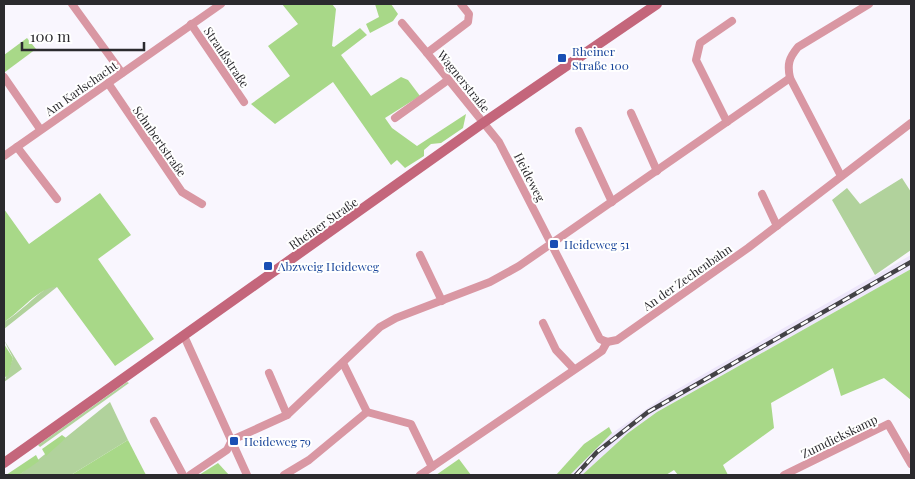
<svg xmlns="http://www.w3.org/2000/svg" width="915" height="479" viewBox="0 0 915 479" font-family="'Playfair Display',serif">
<rect width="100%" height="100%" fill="#f9f6fe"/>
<!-- built -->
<polygon fill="#eee7fb" points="911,255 911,269 657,412 628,433 582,475 570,475 611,434 662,398"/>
<!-- green -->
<g fill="#b1d29c">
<polygon points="902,178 911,192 911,250 875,275 832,200 847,188 860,204"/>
<path d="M50,286L57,287L4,329V322C21,312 33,297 50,286Z"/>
<polygon points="4,340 22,369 4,382 13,358"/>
<polygon points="127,382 129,383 40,447 38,445"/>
<polygon points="110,402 128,440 71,475 19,475"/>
</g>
<!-- forest -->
<g fill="#a8d888">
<polygon points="282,4 332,4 336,9 332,46 334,47 360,28 367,35 341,55 371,96 401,77 408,80 420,96 385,118 392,128 417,146 466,114 463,128 441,143 431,144 424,150 424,156 405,168 397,160 391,165 333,82 275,124 251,104 290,76 268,46 298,24"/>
<polygon points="375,4 391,4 398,14 393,21 370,33 366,24 379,17"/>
<polygon points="27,38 36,49 5,72 4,55"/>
<path d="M100,193L131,235L98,259L154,339L115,366L57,287C40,286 20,312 4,322V209L29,244Z"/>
<polygon points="911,269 911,400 884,378 841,396 833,368 771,403 774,428 723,465 728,475 678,475 674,470 666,475 582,475 628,433 657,412"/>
<polygon points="4,344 13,358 8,375 4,378"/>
<polygon points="609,427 612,433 570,475 556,475 584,444"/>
<polygon points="62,435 66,438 46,456 42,449"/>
<polygon points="128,440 146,475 71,475"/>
<polygon points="36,455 39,461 19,475 6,475"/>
<polygon points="459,459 471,475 436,475"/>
<polygon points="218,463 229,475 199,475"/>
</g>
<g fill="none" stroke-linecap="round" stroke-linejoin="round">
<!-- minor -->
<g stroke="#d997a3" stroke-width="8">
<polyline points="72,4 122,73"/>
<polyline points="461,4 469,14 468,22 427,53 499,142 600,339 607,342 617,340 748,248 911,123"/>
<polyline points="402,23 427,53"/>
<polyline points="191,24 244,102"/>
<polyline points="4,77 40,129"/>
<polyline points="108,83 182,192 202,204"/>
<polyline points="631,113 657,171"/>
<polyline points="395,118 448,80"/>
<polyline points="727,122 696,60 700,43 732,21"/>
<polyline points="579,131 612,202"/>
<polyline points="17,147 57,199"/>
<polyline points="4,156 221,4"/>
<path d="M841,176L790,78C787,64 789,58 798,47L869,4"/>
<polyline points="762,194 777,226"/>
<polyline points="420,255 442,301"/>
<polyline points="543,323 556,350 574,369"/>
<polyline points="184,336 247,475"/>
<polyline points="343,363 367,412"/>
<polyline points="269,373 287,415"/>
<polyline points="154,421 183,475"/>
<polyline points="190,475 227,450 232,440 287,415 380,327 396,318 490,282 519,266 790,78"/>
<polyline points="284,475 309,460 367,412 411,424 432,467"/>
<polyline points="420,475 602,351 607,342"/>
<polyline points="784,475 888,424 911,464"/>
</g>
<!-- secondary -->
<polyline stroke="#c4667b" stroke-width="10" points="4,463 483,123 657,4"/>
<!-- rail casing -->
<g stroke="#434246" stroke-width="4.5">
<polyline id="rail" points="576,475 597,452 648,412 911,262"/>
</g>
<!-- rail -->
<use href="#rail" stroke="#fff" stroke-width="2.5" stroke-dasharray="8" stroke-linecap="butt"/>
</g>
<!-- markers -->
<g fill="#1a4fb4" stroke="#fff" stroke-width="2">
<rect x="557" y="53" width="10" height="10" rx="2.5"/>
<rect x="549" y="239" width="10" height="10" rx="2.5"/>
<rect x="263" y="261" width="10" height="10" rx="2.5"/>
<rect x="229" y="436" width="10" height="10" rx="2.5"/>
</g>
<g text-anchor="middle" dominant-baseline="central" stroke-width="4" stroke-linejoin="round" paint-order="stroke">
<!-- transit labels -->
<g font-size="12" fill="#164399" stroke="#fff" text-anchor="start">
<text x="572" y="51">Rheiner<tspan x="572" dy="14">Straße 100</tspan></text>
<text x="564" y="244">Heideweg 51</text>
<text x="278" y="266">Abzweig Heideweg</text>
<text x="244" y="441">Heideweg 79</text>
</g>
<!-- street labels -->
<g font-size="12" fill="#2b2a2e" stroke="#fff">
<text transform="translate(227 57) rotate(56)">Straußstraße</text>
<text transform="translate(464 81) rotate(51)">Wagnerstraße</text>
<text transform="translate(81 88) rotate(-35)">Am Karlschacht</text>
<text transform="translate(160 141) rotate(55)">Schubertstraße</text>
<text transform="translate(530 177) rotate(63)">Heideweg</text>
<text transform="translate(323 223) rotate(-35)">Rheiner Straße</text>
<text transform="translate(687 277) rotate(-35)">An der Zechenbahn</text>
<text transform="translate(839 436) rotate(-26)">Zumdiekskamp</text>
</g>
</g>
<!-- border -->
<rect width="915" height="479" fill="none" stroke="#2b2a2e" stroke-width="10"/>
<!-- scale -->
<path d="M22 42v8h122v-8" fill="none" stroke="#2b2a2e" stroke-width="2.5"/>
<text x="30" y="42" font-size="15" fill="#2b2a2e" stroke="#ffffff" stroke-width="4" paint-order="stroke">100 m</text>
</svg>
